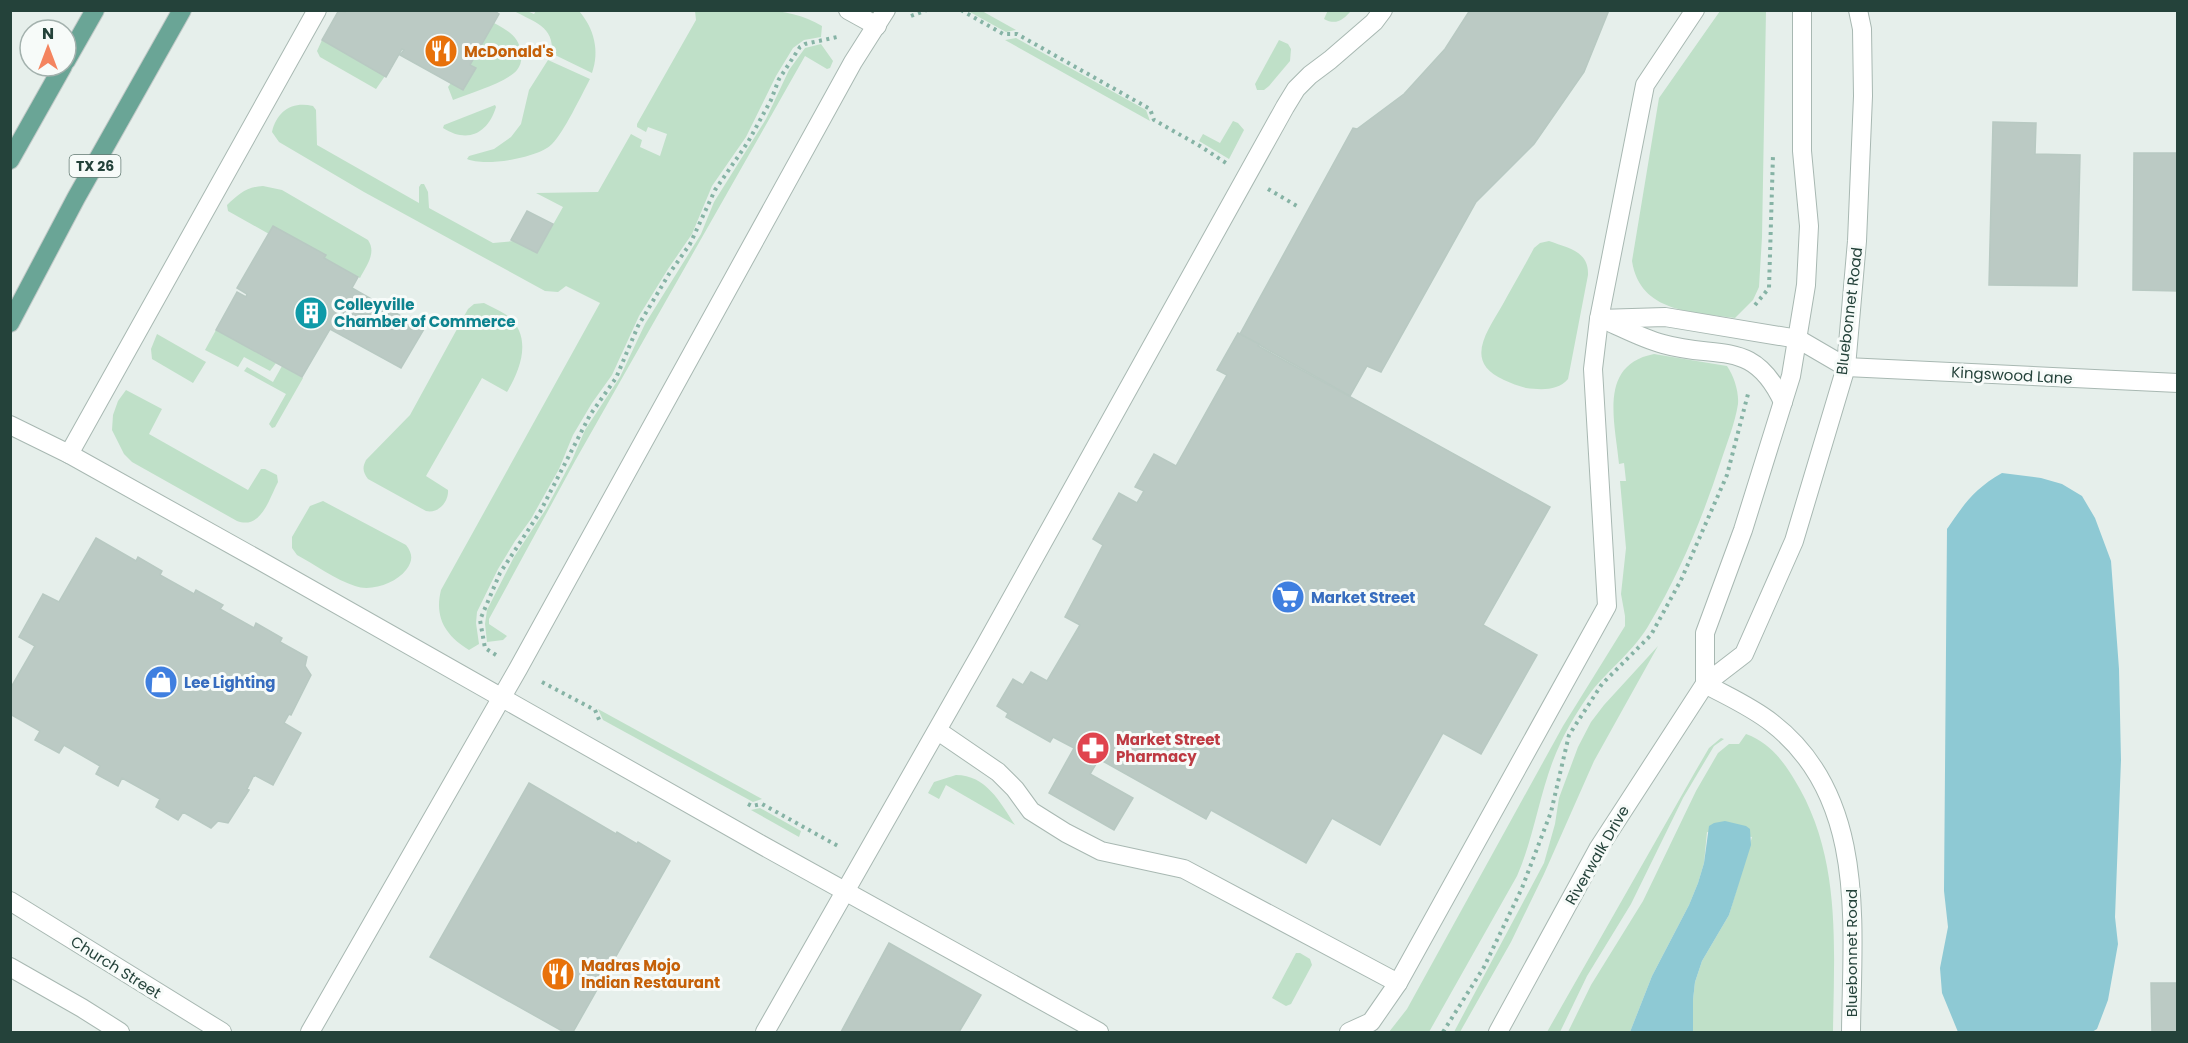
<svg xmlns="http://www.w3.org/2000/svg" width="2188" height="1043" viewBox="0 0 2188 1043" font-family="Poppins,sans-serif">
<rect width="100%" height="100%" fill="#e6efeb"/>
<!-- green -->
<g fill="#bfe0c8">
<path d="M1328,10H1351V11C1344,19 1336,26 1324,19Z"/>
<path d="M514,11H527L534,14L536,11H579C594,28 600,51 592,73L555,55L552,53C554,26 534,22 514,11Z"/>
<path d="M695,11C737,11 785,3 822,26L821,37L804,40L793,48L776,76L746,137L712,186L692,234L668,269L639,316L612,375L592,403L573,435L559,469L531,519L515,541L498,569L477,612L476,623L479,644L469,650C446,636 434,618 441,590L600,303L566,286L558,292L545,291L364,192L279,142L272,132C277,111 292,101 313,106L316,110L317,145L419,203V187L421,184H424L428,192L429,208L493,243L514,241L537,253L563,207L536,193L598,192L631,134L642,140L640,147L660,156L667,134L648,127L646,132L637,127V124L696,20Z"/>
<polygon points="968,11 982,11 1016,30 1006,32"/>
<path d="M1720,11H1766L1762,237L1759,287L1753,300L1735,318C1693,312 1640,313 1632,261L1659,98Z"/>
<path d="M494,23C507,30 519,36 521,53C522,59 521,65 517,70C506,83 470,93 453,100L448,87L451,83L463,90L476,68L470,65Z"/>
<polygon points="1016,38 1146,110 1150,121 1005,40"/>
<polygon points="322,40 385,76 376,89 320,57 317,51"/>
<polygon points="1279,40 1288,44 1291,49 1290,61 1269,86 1264,90 1257,90 1255,84"/>
<polygon points="821,44 833,61 830,68 827,69 805,56 575,461 489,619 489,624 507,636 503,640 487,642 485,624 487,610 514,557 546,509 572,460 585,430 620,377 645,324 701,234 714,202 766,119 789,70 805,48"/>
<path d="M548,60L590,79C581,96 564,132 552,144C539,158 484,167 467,159L469,156L494,149L511,137L521,124L529,90Z"/>
<path d="M495,105L496,107C488,133 468,144 443,128L444,125Z"/>
<polygon points="1233,121 1238,123 1244,130 1229,159 1199,141 1203,134 1220,143"/>
<path d="M263,186L282,190L368,240C377,253 366,266 360,278L324,258L326,255L273,226L269,234L228,211L227,205C239,194 246,187 263,186Z"/>
<path d="M1549,241C1568,248 1589,251 1588,275L1568,379C1558,391 1541,390 1526,388C1518,386 1511,383 1504,380C1463,362 1487,332 1503,304C1513,286 1524,267 1534,248L1540,243Z"/>
<path d="M484,303C491,307 499,310 505,314C533,334 522,367 507,392L482,378L426,476L448,490C449,501 439,514 426,511L368,479C363,472 362,468 366,460L410,415L468,309L474,304Z"/>
<polygon points="216,330 276,363 270,371 244,357 238,367 205,350"/>
<polygon points="157,334 206,362 193,383 152,359 151,349"/>
<path d="M1654,354L1727,366C1734,376 1739,392 1738,404C1735,423 1727,443 1721,461C1703,517 1680,572 1650,623C1635,650 1610,668 1591,692C1580,707 1569,725 1561,742C1540,785 1536,833 1517,876L1429,1032H1389L1407,1009L1563,726L1625,626V616L1621,594L1626,548L1620,481H1626L1624,463L1619,464C1615,421 1598,365 1654,354Z"/>
<polygon points="282,366 303,378 275,427 272,428 269,424 286,394 244,371 247,367 273,382"/>
<path d="M126,390L162,409L149,434L248,490L261,469H265L277,475L278,482C269,499 261,530 237,521L132,462L124,454L112,430L113,415L118,401Z"/>
<path d="M323,501L406,545C413,554 413,561 406,570C396,583 371,592 355,586C336,580 314,564 297,555L292,548V537L310,506Z"/>
<polygon points="1658,646 1594,761 1544,874 1511,942 1460,1032 1454,1032 1544,863 1555,824 1559,798 1578,747 1591,722 1604,705"/>
<polygon points="598,709 762,799 753,802 603,720"/>
<path d="M1746,734C1768,742 1782,759 1794,779C1842,856 1834,946 1833,1032H1693V1000L1695,982L1702,961L1729,915L1752,837L1707,832L1704,863L1698,883L1689,905L1652,976L1630,1032H1568L1591,985L1643,901L1696,791L1718,753L1729,744H1739Z"/>
<polygon points="1721,738 1724,739 1714,746 1683,798 1631,904 1587,976 1560,1032 1547,1032 1695,772 1709,748"/>
<path d="M956,775C986,775 1000,802 1015,825L946,785L939,799L928,793L934,782Z"/>
<polygon points="760,808 801,831 799,837 751,810"/>
<polygon points="1296,953 1300,953 1310,959 1312,965 1291,1004 1286,1006 1272,998"/>
</g>
<!-- water -->
<g fill="#8ec9d4">
<path d="M2002,473L2041,478L2062,484L2082,496L2095,518L2111,561L2119,669L2121,760L2115,917L2118,944L2108,1000L2097,1029L2092,1032H1958L1942,993L1940,968L1948,927L1944,891L1947,529C1965,503 1974,489 2002,473Z"/>
<polygon points="1725,821 1746,826 1750,829 1751,845 1729,915 1702,961 1695,982 1693,1000 1693,1032 1630,1032 1652,976 1689,905 1698,883 1704,863 1709,826 1714,823"/>
</g>
<!-- building -->
<g fill="#bbcac4" stroke="#b8c9c2" stroke-width="1.5">
<polygon points="339,10 345,12 345,10 493,10 499,14 470,65 476,68 463,90 400,55 404,50 402,49 386,77 322,40"/>
<polygon points="1470,10 1609,10 1584,72 1534,144 1476,202 1381,372 1367,366 1350,396 1240,334 1353,128 1357,129 1404,94 1445,49"/>
<polygon points="1993,122 2036,123 2035,154 2080,155 2077,286 1989,285"/>
<polygon points="2134,153 2178,153 2178,291 2133,290"/>
<polygon points="527,211 553,224 537,253 511,240"/>
<polygon points="273,226 326,255 324,258 358,277 352,288 424,329 401,368 330,329 302,377 216,330 237,292 246,297 247,294 237,288"/>
<polygon points="1238,333 1259,344 1258,346 1550,507 1483,625 1537,655 1481,754 1443,733 1380,845 1332,818 1306,863 1211,810 1206,819 1099,759 1090,774 1133,798 1114,830 1049,793 1074,748 1053,737 1050,742 1006,717 1008,713 997,706 1013,679 1023,685 1031,672 1047,681 1080,625 1065,617 1103,545 1093,539 1119,493 1137,503 1144,491 1135,487 1154,454 1176,466 1227,375 1217,370"/>
<polygon points="96,538 136,561 138,557 162,571 160,575 194,594 196,590 223,605 220,609 254,628 256,623 282,638 280,642 307,657 305,666 311,675 291,715 289,714 284,723 301,733 273,785 254,775 247,789 249,790 228,823 218,821 211,828 183,812 178,820 156,807 160,799 122,778 118,786 96,774 100,766 64,745 59,753 35,740 40,731 10,714 10,689 35,646 19,637 43,594 59,602"/>
<polygon points="529,783 616,834 617,832 637,844 638,842 670,861 573,1032 564,1032 430,957"/>
<polygon points="889,943 981,995 959,1032 841,1032"/>
<polygon points="2151,983 2178,983 2178,1032 2152,1032"/>
</g>
<g fill="none" stroke-linecap="round" stroke-linejoin="round">
<!-- minor casing -->
<g stroke="#a8b8b2" stroke-width="20">
<g id="minor">
<polyline points="848,10 877,26"/>
<polyline points="1599,319 1665,317 1798,339 1846,367 2178,383"/>
<path d="M1607,321C1625,329 1644,339 1663,344C1719,360 1753,338 1783,402"/>
<polyline points="10,425 69,454 259,560 760,844 1099,1032"/>
<polyline points="69,454 317,10"/>
<polyline points="1705,684 1705,633 1743,530 1791,376 1806,285 1809,226 1802,151 1802,10"/>
<path d="M1705,684C1727,696 1752,707 1772,723C1868,797 1852,926 1851,1032"/>
<polyline points="938,731 998,772 1015,789 1031,811 1066,833 1101,851 1184,869 1398,983"/>
<polyline points="10,901 222,1032"/>
<polyline points="10,967 82,1008 120,1032"/>
<polyline points="310,1032 518,669 853,62 886,10"/>
<polyline points="765,1032 985,646 1285,107 1296,89 1310,75 1330,60 1374,22 1383,10"/>
<polyline points="1349,1032 1371,1022 1398,983 1607,606 1593,369 1599,319 1645,85 1695,10"/>
<polyline points="1498,1032 1598,849 1705,684 1744,654 1794,541 1846,367 1857,241 1863,96 1862,29 1858,10"/>
</g>
</g>
<!-- major casing -->
<g stroke="#c2cac8" stroke-width="20">
<g id="major">
<polyline points="66,61 95,10"/>
<polyline points="10,160 63,66"/>
<polyline points="10,323 76,198 182,10"/>
</g>
</g>
<!-- path -->
<g stroke="#86b3a5" stroke-width="4" stroke-dasharray="3 4.5" stroke-linecap="butt">
<polyline points="931,10 937,10"/>
<polyline points="961,10 1003,34 1017,34 1150,109 1154,120 1200,146 1226,163"/>
<polyline points="911,16 927,10"/>
<polyline points="1268,189 1297,206"/>
<polyline points="1755,305 1769,288 1773,155"/>
<polyline points="496,655 485,648 480,620 500,573 540,512 590,415 616,378 638,326 669,274 690,244 715,190 748,142 771,100 779,79 800,47 805,44 837,37"/>
<polyline points="542,682 595,710 600,722"/>
<polyline points="748,804 752,806 762,804 838,846"/>
<polyline points="1443,1032 1484,967 1522,888 1551,812 1569,735 1602,684 1651,635 1681,580 1727,475 1748,394"/>
</g>
<!-- minor -->
<use href="#minor" stroke="#fff" stroke-width="18"/>
<!-- major -->
<use href="#major" stroke="#6aa596" stroke-width="18"/>
</g>
<!-- icons -->
<defs>
<g id="restaurant-disc" transform="scale(1.725)"><circle r="9.5" fill="#e8710a" stroke="#f7fbf9"/><path d="M-5-6h1v4h1v-4h1v4h1v-4h1v5L-1.5 .5V6h-2V.5L-5-1ZM5-6V6H3V1.5H1.5Q1.5-4 5-6Z" fill="#fff"/></g>
<g id="building-disc" transform="scale(1.725)"><circle r="9.5" fill="#0f9aa8" stroke="#f7fbf9"/><path d="M-4-6H4V6H1V3H-1V6H-4ZM-2.5-4.3h1.7v1.8h-1.7ZM.8-4.3h1.7v1.8H.8ZM-2.5-1h1.7V.8h-1.7ZM.8-1h1.7V.8H.8Z" fill="#fff"/></g>
<g id="supermarket-disc" transform="scale(1.725)"><circle r="9.5" fill="#3f7fe0" stroke="#f7fbf9"/><path d="M-6-5.5h2.5l.6 2H6L4.5 2H-2.5L-4.4-4H-6ZM-1.5 3.2a1.3 1.3 0 1 0 .1 0ZM3 3.2a1.3 1.3 0 1 0 .1 0Z" fill="#fff"/></g>
<g id="shop-disc" transform="scale(1.725)"><circle r="9.5" fill="#3f7fe0" stroke="#f7fbf9"/><path d="M-5-2.5h2.3a2.7 3.5 0 0 1 5.4 0H5L5.5 6h-11ZM-1.5-2.5h3a1.5 2.3 0 0 0-3 0Z" fill="#fff"/></g>
<g id="pharmacy-disc" transform="scale(1.725)"><circle r="9.5" fill="#e0444e" stroke="#f7fbf9"/><path d="M-2-6h4v4h4v4h-4v4h-4v-4h-4v-4h4Z" fill="#fff"/></g>
</defs>
<g fill-rule="evenodd">
<use href="#restaurant-disc" x="441" y="51"/>
<use href="#building-disc" x="311" y="313"/>
<use href="#supermarket-disc" x="1288" y="597"/>
<use href="#shop-disc" x="161" y="682"/>
<use href="#pharmacy-disc" x="1093" y="748"/>
<use href="#restaurant-disc" x="558" y="974"/>
</g>
<g text-anchor="middle" dominant-baseline="central" stroke-width="6" stroke-linejoin="round" paint-order="stroke">
<!-- shield labels -->
<rect fill="#f7fbf9" stroke="#637a73" stroke-width="1.5" x="69.5" y="155" width="51" height="22" rx="4.5"/>
<g font-size="14" font-weight="bold" fill="#24423a">
<text x="95" y="166">TX 26</text>
</g>
<!-- food labels -->
<g font-size="15" font-weight="bold" fill="#c56008" stroke="#f7fbf9" text-anchor="start">
<text x="464" y="51">McDonald's</text>
<text x="581" y="965">Madras Mojo<tspan x="581" dy="17">Indian Restaurant</tspan></text>
</g>
<!-- culture labels -->
<g font-size="15" font-weight="bold" fill="#0d838f" stroke="#f7fbf9" text-anchor="start">
<text x="334" y="304">Colleyville<tspan x="334" dy="17">Chamber of Commerce</tspan></text>
</g>
<!-- street labels -->
<g font-size="15" fill="#24423a" stroke="#f7fbf9">
<text transform="translate(1849 311) rotate(-83)">Bluebonnet Road</text>
<text transform="translate(2012 375) rotate(3)">Kingswood Lane</text>
<text transform="translate(1597 855) rotate(-60)">Riverwalk Drive</text>
<text transform="translate(1851 953) rotate(-90)">Bluebonnet Road</text>
<text transform="translate(116 967) rotate(32)">Church Street</text>
</g>
<!-- shop labels -->
<g font-size="15" font-weight="bold" fill="#366cbe" stroke="#f7fbf9" text-anchor="start">
<text x="1311" y="597">Market Street</text>
<text x="184" y="682">Lee Lighting</text>
</g>
<!-- health labels -->
<g font-size="15" font-weight="bold" fill="#be3a42" stroke="#f7fbf9" text-anchor="start">
<text x="1116" y="739">Market Street<tspan x="1116" dy="17">Pharmacy</tspan></text>
</g>
</g>
<!-- border -->
<rect width="2188" height="1043" fill="none" stroke="#24423a" stroke-width="24"/>
<!-- north arrow -->
<g transform="translate(48 48)"><circle r="28" fill="#f7fbf9" stroke="#a3b1ad" stroke-width="1.5"/>
<path d="M0-4.5L10 22L0 15L-10 22Z" fill="#f4845f"/>
<text y="-9" font-size="16" font-weight="bold" text-anchor="middle" fill="#24423a">N</text>
</g>
</svg>
